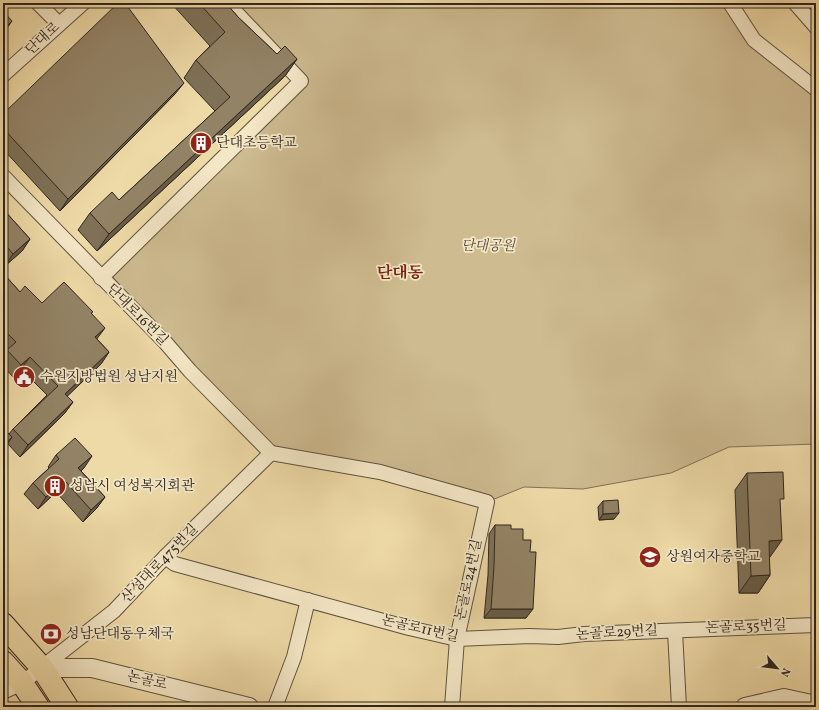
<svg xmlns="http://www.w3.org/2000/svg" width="819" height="710" viewBox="0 0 819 710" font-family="Vollkorn,'Noto Serif KR',serif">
<rect width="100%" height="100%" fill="#eedaa7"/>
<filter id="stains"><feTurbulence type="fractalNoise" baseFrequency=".005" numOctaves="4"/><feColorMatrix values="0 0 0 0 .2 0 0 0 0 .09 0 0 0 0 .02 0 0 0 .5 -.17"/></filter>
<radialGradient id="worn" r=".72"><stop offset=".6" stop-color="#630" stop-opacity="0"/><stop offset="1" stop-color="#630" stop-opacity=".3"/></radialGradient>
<!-- green -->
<polygon fill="#cebb90" stroke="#7f7058" points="229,3 730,3 754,40 816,89 816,444 729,447 671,473 583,489 524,487 487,502 271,453 222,403 111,275 307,82"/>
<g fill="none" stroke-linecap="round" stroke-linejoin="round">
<!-- minor casing -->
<g stroke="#605241" stroke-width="16">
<g id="minor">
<polyline points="38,3 59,24"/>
<polyline points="730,3 754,40 816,89"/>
<polyline points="795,3 816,27"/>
<polyline points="3,75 83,3"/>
<polyline points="3,176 165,342 190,371 271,453"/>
<polyline points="101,278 301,81 227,3"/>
<polyline points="271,453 380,472 487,502 457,639 452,707"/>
<polyline points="165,557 175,564 409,628 457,639 529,636 558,637 584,634 816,625"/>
<polyline points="675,631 679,707"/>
<polyline points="3,692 22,683 114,611 165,557 271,453"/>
<polyline points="275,707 294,657 308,600"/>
</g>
</g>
<!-- tertiary casing -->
<g stroke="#605241" stroke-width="20">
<g id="tertiary">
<polyline points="42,668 92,668 249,707"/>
<polyline points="745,707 784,698 816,705"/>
</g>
</g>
<!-- primary casing -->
<g stroke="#30251f" stroke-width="24">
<g id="primary">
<polyline points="3,624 42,668 67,707"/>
<polyline points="3,662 22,683 38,707"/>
</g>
</g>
<!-- minor -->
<use href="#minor" stroke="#f4e7c6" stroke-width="14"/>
<!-- tertiary -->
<use href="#tertiary" stroke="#f4e7c6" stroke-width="18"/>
<!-- primary -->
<use href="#primary" stroke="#eedaa7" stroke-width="22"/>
</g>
<!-- wall -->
<g fill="#7e7158" stroke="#30251f">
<polygon points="171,3 226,3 238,17 277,54 297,59 285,76 97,251 78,230 90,213 119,200 215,111 184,78 196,60 210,46"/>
<polygon points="175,94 60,211 3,149 3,114"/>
<polygon points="3,209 30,239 22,251 5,266 3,263"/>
<polygon points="3,273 20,292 42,303 91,314 97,339 109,352 101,364 67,396 73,402 64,414 20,457 8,444 3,450 3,428 9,434 13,429 47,395 21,369 13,377 3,366 3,356 6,352 3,349"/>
<polygon points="56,455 84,468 81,471 105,497 96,509 83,522 56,492 38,509 24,494 33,483 49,468 48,467"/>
<polygon points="747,473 780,503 769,557 770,575 758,593 739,593 735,490"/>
<polygon points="603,501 614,519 599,520 598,507"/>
<polygon points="495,525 511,529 523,540 526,618 484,618 488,575 489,534"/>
</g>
<!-- shaded-wall -->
<g fill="#675c47" stroke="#30251f">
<polygon points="12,21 3,34 3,30"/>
<polygon points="297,59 285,76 97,251 109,234"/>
<polygon points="184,83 175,94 60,211 68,199"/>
<polygon points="30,239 22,251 5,266 13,254"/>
<polygon points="105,328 96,340 95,337"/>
<polygon points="109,352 101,364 57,406 65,394"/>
<polygon points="30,357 21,369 13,377 21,365"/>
<polygon points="73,402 64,414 20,457 28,445"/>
<polygon points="12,437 4,449 3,450 3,447"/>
<polygon points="92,456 84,468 70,480 78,468"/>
<polygon points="65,481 56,492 38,509 46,497"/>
<polygon points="105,497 96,509 83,522 91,510"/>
<polygon points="619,513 614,519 599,520 603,514"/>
<polygon points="782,540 770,557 757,558 769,541"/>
<polygon points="770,575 758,593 739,593 751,576"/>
<polygon points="491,609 533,609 526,618 484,618"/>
</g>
<!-- building -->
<g fill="#938366" stroke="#30251f">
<polygon points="118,3 125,3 184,83 68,199 3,128 3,114"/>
<polygon points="199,3 226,3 238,17 277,54 285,46 297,59 109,234 90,213 112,192 119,200 230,97 196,60 225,32"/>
<polygon points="3,11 12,21 3,30"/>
<polygon points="3,209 30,239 13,254 3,242"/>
<polygon points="3,273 20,292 25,286 42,303 64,282 93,312 91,313 105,328 95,337 109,352 65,394 73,402 28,445 13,429 58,386 30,357 21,365 7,350 16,342 3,329"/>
<polygon points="3,428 12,437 3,447"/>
<polygon points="75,438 92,456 78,468 105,497 91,510 65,481 46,497 33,483 59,459 56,455"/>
<polygon points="783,472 784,499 780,499 782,540 769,541 770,575 751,576 747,473"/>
<polygon points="618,500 619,513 603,514 603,501"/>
<polygon points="495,525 511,525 511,529 523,529 523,540 531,540 530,552 536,552 533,609 491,609 494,566"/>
</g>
<!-- icons -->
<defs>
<g id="building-disc" transform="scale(1.15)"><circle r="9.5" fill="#8f2418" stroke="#f4e7c6"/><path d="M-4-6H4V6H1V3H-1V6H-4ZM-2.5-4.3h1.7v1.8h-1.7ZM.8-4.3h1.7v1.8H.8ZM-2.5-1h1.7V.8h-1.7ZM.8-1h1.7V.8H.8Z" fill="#fff"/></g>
<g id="civic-disc" transform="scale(1.15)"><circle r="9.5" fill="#8f2418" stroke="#f4e7c6"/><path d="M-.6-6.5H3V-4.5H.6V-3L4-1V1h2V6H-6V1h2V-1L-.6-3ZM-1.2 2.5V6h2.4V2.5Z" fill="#fff"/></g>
<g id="school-disc" transform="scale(1.15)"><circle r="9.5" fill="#8f2418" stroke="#f4e7c6"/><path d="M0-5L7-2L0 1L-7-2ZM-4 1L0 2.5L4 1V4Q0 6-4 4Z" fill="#fff"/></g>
<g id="bank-disc" transform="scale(1.15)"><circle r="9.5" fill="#8f2418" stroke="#f4e7c6"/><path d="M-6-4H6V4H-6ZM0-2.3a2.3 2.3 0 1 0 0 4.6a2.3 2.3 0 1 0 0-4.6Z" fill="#fff"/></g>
</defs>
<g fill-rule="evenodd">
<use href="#building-disc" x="201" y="143"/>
<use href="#civic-disc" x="24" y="377"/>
<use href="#building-disc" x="55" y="486"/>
<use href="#school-disc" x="650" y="557"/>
<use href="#bank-disc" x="51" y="634"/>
</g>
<g text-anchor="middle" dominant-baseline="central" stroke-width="3.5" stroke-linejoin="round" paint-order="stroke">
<!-- street labels -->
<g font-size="14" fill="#30251f" stroke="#f4e7c6">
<text transform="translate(43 39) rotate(-42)">단대로</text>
<text transform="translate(137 315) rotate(45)">단대로16번길</text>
<text transform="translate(160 564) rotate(-46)">산성대로475번길</text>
<text transform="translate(469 580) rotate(-78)">논골로24번길</text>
<text transform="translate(746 627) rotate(-2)">논골로35번길</text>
<text transform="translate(420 629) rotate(13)">논골로11번길</text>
<text transform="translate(617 633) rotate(-3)">논골로29번길</text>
<text transform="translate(147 681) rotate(13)">논골로</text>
</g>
<!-- poi labels -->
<g font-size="14" fill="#30251f" stroke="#f4e7c6" text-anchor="start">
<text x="216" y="143">단대초등학교</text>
<text x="40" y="377">수원지방법원 성남지원</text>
<text x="70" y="486">성남시 여성복지회관</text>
<text x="666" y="557">상원여자중학교</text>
<text x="66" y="634">성남단대동우체국</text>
</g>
<!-- park labels -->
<g font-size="14" font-style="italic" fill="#584a3b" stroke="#f4e7c6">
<text x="488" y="246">단대공원</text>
</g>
<!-- quarter labels -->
<g font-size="16" font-weight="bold" fill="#7a1f14" stroke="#f4e7c6">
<text x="400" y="274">단대동</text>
</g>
</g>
<!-- margin -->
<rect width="819" height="710" fill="none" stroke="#eedaa7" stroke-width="16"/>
<rect x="4" y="4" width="811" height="702" fill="none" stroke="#30251f" stroke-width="2"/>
<rect x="8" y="8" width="803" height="694" fill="none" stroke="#30251f"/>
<!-- north arrow -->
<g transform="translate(777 668) rotate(118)" stroke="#f4e7c6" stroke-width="3" paint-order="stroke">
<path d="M0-3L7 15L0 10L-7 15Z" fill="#30251f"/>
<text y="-6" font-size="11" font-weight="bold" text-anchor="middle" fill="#30251f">N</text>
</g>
<rect width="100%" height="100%" filter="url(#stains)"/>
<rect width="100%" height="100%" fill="url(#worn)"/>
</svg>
